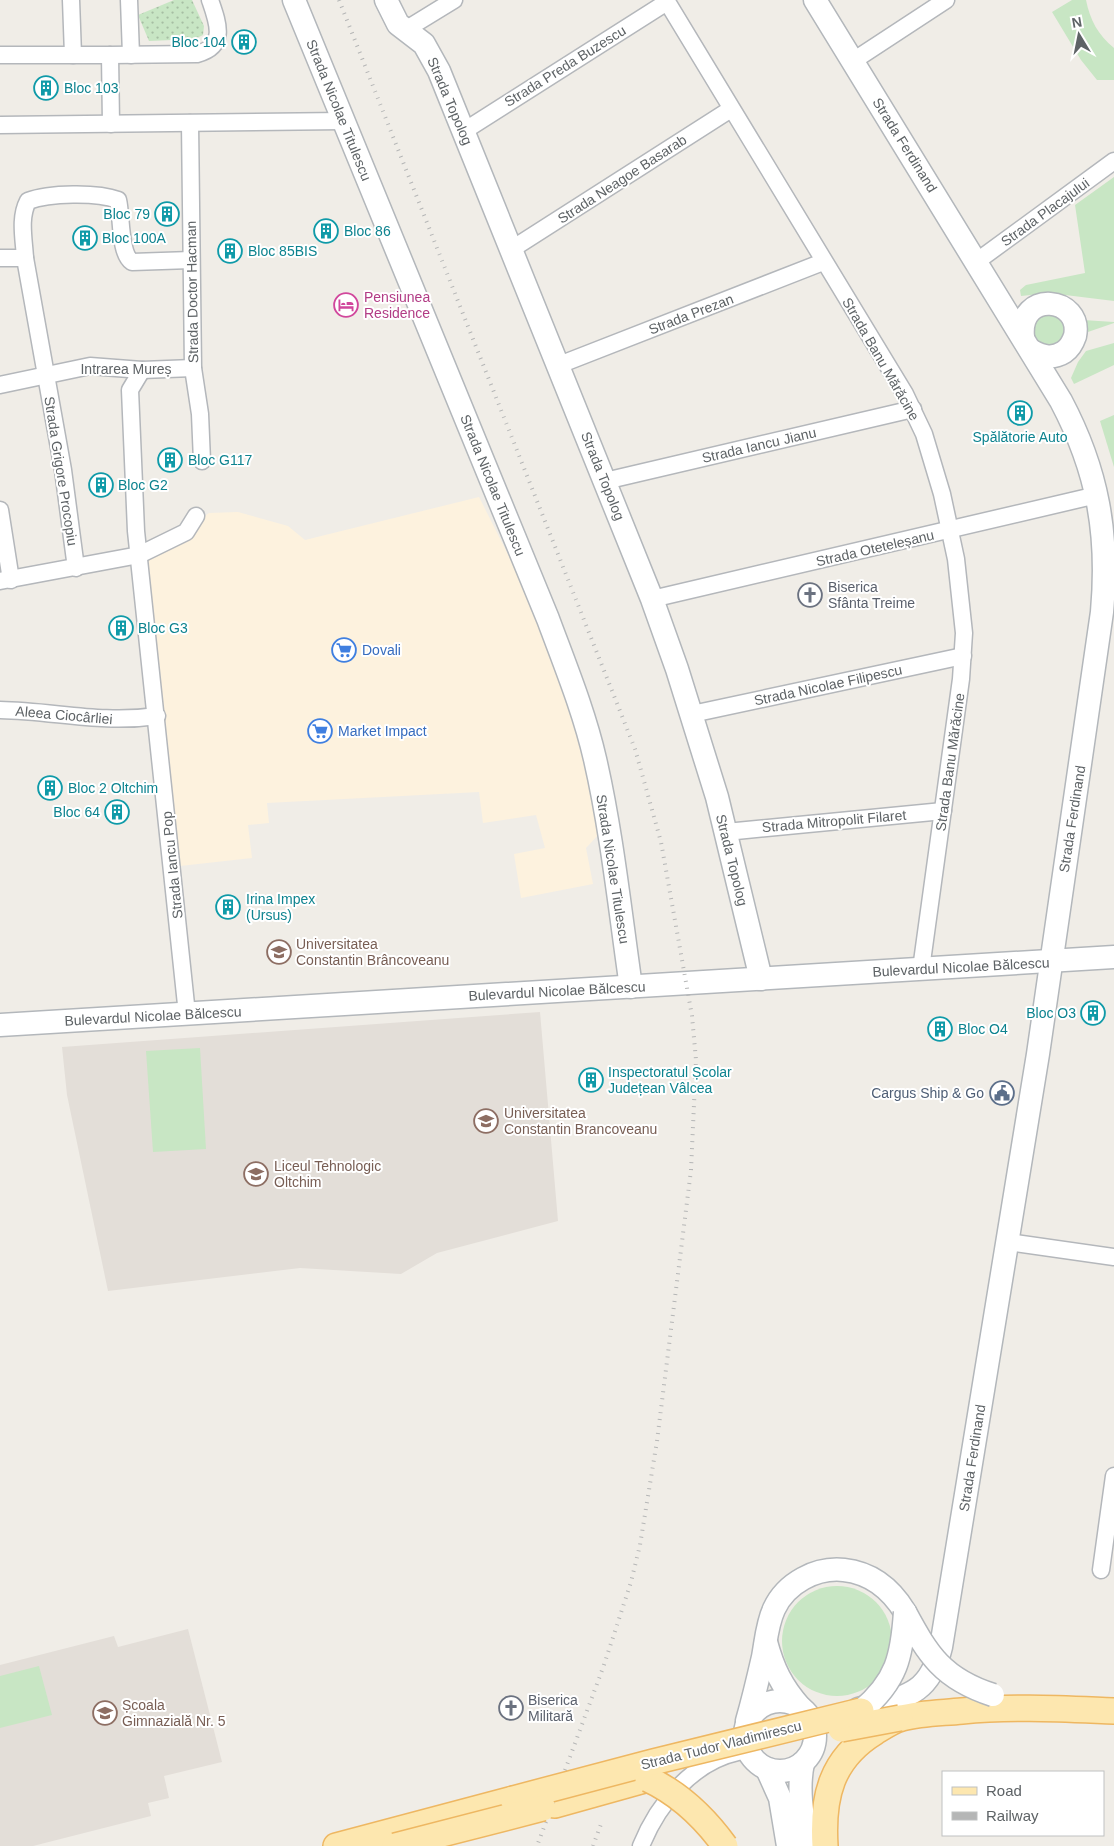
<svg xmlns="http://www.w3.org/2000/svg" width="1114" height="1846" viewBox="0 0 1114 1846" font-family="Arial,sans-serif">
<defs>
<pattern id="park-dots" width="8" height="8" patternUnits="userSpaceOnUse" patternTransform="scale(1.25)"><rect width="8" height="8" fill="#c8e6c4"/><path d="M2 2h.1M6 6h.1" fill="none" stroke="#a6bea3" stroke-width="1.8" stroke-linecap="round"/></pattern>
</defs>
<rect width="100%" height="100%" fill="#f0ede7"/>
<!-- commercial -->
<polygon fill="#fdf2de" points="479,497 539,616 577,717 600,833 586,848 593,884 521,898 514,854 545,848 536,815 483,823 479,792 267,803 269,823 248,825 252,858 180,866 146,558 209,513 238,512 288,526 305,540"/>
<!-- education -->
<g fill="#e3ded8">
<polygon points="540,1012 558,1221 437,1253 401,1274 300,1268 108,1291 67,1095 62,1047"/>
<polygon points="188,1629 222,1762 164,1776 169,1798 148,1803 151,1816 33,1846 0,1846 0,1665 114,1636 118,1647"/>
</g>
<!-- grass -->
<g fill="#c8e6c4">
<path d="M1072,0H1086C1090,20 1098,35 1114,48V80H1097L1081,60L1052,12Z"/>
<polygon points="1114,177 1114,301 1049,293 1021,296 1020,290 1026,285 1085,273 1075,205"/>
<circle cx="1049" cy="330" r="15"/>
<polygon points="1083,320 1114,322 1114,323 1085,333"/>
<polygon points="1114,343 1114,365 1074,384 1071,378 1078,362 1086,351"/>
<polygon points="1114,415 1114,467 1100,421"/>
<polygon points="200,1048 206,1149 153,1152 146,1051"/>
<circle cx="837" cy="1641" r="55"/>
<polygon points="39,1666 52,1715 0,1728 0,1676"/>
</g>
<!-- park -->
<polygon fill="url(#park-dots)" points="174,0 192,0 204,26 203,35 195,39 149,41 138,15"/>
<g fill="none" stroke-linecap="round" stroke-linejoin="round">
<!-- street casing -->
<g stroke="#b4b7bb" stroke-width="19">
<g id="street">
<polyline points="71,0 73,55"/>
<polyline points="129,0 131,55"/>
<polyline points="666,0 905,394 924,434 942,494 956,559 964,633 961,679 921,969"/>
<polyline points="405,30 454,0"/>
<polyline points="0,55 110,55 111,124"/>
<path d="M110,55L197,54C227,46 218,23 210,0"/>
<polyline points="853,61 946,0"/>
<polyline points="190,123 193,368 200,414 202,461"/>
<polyline points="0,125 344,121"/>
<polyline points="464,131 667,2"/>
<polyline points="512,249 731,109"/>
<polyline points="0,258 25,258 63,470 76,568"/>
<path d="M25,258C24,239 19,218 28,201C49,193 97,192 118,200C122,216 119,253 132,262L191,260"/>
<polyline points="976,262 1114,161"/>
<polyline points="559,365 823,262"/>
<polyline points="142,370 130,390 136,531 187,1014"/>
<polyline points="0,385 90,366 142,370 193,368"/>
<polyline points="605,481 913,409"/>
<polyline points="0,510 11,580"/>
<polyline points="0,581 139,555 186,532 196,516"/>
<polyline points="652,599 1097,495"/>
<path d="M0,710C55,711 101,724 157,716"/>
<polyline points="692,714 963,656"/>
<polyline points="726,832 943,811"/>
<polyline points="1008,1242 1114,1257"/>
<polyline points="1101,1570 1114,1476"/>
<path d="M641,1846C658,1804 692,1762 738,1752"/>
</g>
</g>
<!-- secondary casing -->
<g stroke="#b3b7bb" stroke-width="25">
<g id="secondary">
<path d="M294,0L548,619C565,665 584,711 595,759C612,833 620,911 631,987"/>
<polyline points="386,0 398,24 424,44 439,71 652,599 677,669 717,797 761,979"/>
<path d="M815,0L1061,401C1098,471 1109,534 1102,612L1038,1054L941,1647C929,1698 902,1697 858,1709"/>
<path d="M1023,337C1018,289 1083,297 1075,336C1073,342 1070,348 1064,352C1053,359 1043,357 1032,351"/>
<polyline points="0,1025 1114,957"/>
<path d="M766,1642C773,1668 782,1687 800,1707"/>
<circle cx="780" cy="1736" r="35"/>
<path d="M747,1721C753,1700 758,1679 763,1657C766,1641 767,1624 774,1609C786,1583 816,1567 844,1570C871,1573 891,1589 905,1612"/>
<path d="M803,1763C797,1791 803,1818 808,1846"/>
<polyline points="767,1769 780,1798 788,1846"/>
</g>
</g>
<!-- primary casing -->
<g stroke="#eeb762" stroke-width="28">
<g id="primary">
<polyline points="555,1805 648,1779"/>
<polyline points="336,1846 513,1799"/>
<path d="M825,1846C822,1797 831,1759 875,1732C883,1727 893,1720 902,1718C921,1713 942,1713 962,1711C1013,1706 1063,1709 1114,1711"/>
</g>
</g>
<!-- street -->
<use href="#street" stroke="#fff" stroke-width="16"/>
<!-- secondary -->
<use href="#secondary" stroke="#fff" stroke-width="22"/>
<!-- primary -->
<use href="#primary" stroke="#fde7af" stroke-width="25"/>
<!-- rail -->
<g stroke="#b5b6b6" stroke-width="4" stroke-dasharray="1 6" stroke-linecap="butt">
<polyline points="339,0 635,749 661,842 692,1016 696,1060 691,1170 657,1441 640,1545 631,1582 604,1665 537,1846"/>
<polyline points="593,1846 601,1824"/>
</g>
<!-- secondary-bridge casing -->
<g stroke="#b3b7bb" stroke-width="25" stroke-linecap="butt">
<g id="secondary-bridge">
<path d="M905,1612C928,1655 943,1679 993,1695"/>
<path d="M861,1711C897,1681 902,1656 905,1612"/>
</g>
</g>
<!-- primary-bridge casing -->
<g stroke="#eeb762" stroke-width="28" stroke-linecap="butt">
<g id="primary-bridge">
<polyline points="841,1729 900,1718"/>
<path d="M648,1779C680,1794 704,1817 725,1846"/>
<polyline points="513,1799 653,1762 861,1711"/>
<polyline points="395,1846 543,1808"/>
</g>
</g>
<!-- secondary-bridge -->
<use href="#secondary-bridge" stroke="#fff" stroke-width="22"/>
<!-- primary-bridge -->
<use href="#primary-bridge" stroke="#fde7af" stroke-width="25"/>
</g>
<!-- icons -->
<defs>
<g id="building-ring" transform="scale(1.25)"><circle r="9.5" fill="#fff" stroke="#0f9aa8" stroke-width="1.5"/><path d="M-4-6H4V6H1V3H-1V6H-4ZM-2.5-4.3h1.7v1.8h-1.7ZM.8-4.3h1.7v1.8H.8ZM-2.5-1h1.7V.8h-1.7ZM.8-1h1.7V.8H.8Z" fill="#0f9aa8"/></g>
<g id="hotel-ring" transform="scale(1.25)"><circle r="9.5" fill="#fff" stroke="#d1479c" stroke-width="1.5"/><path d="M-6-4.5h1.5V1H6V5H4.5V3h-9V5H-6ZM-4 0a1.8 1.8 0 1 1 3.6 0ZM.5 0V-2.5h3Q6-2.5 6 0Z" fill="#d1479c"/></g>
<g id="church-ring" transform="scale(1.25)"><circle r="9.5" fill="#fff" stroke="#6b7280" stroke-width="1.5"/><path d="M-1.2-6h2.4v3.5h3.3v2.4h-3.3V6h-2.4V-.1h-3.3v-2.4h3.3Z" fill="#6b7280"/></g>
<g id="supermarket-ring" transform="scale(1.25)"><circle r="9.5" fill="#fff" stroke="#3f7fe0" stroke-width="1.5"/><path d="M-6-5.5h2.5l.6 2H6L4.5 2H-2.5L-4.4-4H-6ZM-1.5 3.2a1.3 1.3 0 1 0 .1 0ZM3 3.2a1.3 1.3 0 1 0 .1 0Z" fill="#3f7fe0"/></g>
<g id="school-ring" transform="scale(1.25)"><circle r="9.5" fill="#fff" stroke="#8d6e63" stroke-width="1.5"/><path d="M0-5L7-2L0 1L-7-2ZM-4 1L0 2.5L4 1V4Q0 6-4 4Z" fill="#8d6e63"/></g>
<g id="civic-ring" transform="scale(1.25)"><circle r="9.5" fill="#fff" stroke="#5c6f8a" stroke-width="1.5"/><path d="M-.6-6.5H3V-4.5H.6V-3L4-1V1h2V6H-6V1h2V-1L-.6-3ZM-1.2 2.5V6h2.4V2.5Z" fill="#5c6f8a"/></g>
<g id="university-ring" transform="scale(1.25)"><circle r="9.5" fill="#fff" stroke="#8d6e63" stroke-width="1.5"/><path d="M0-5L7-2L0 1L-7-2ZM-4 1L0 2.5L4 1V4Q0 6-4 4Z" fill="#8d6e63"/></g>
</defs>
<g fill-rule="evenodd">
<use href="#building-ring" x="244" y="42"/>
<use href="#building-ring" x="46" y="88"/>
<use href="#building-ring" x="167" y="214"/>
<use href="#building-ring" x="326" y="231"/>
<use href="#building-ring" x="85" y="238"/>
<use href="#building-ring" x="230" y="251"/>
<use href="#hotel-ring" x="346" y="305"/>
<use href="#building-ring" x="1020" y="413"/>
<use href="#building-ring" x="170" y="460"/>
<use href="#building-ring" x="101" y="485"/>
<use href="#church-ring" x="810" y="595"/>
<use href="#building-ring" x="121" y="628"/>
<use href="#supermarket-ring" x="344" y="650"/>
<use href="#supermarket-ring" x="320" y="731"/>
<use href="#building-ring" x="50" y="788"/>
<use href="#building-ring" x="117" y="812"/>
<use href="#building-ring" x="228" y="907"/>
<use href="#school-ring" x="279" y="952"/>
<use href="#building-ring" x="1093" y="1013"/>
<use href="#building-ring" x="940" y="1029"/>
<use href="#building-ring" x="591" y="1080"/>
<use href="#civic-ring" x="1002" y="1093"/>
<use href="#university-ring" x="486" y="1121"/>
<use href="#school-ring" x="256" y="1174"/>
<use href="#church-ring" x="511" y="1708"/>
<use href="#school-ring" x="105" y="1713"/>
</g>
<g text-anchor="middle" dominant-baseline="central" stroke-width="4" stroke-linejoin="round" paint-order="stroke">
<!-- culture labels -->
<g font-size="14" fill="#0d838f" stroke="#fff" text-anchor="start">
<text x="226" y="42" text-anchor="end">Bloc 104</text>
<text x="64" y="88">Bloc 103</text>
<text x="150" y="214" text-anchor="end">Bloc 79</text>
<text x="344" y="231">Bloc 86</text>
<text x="102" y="238">Bloc 100A</text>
<text x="248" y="251">Bloc 85BIS</text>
<text x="1020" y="437" text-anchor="middle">Spălătorie Auto</text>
<text x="188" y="460">Bloc G117</text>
<text x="118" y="485">Bloc G2</text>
<text x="138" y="628">Bloc G3</text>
<text x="68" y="788">Bloc 2 Oltchim</text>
<text x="100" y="812" text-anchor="end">Bloc 64</text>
<text x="246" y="899">Irina Impex<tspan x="246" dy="16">(Ursus)</tspan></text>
<text x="1076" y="1013" text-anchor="end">Bloc O3</text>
<text x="958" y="1029">Bloc O4</text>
<text x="608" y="1072">Inspectoratul Școlar<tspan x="608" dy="16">Județean Vâlcea</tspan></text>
</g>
<!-- street labels -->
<g font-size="14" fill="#5e6366" stroke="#fff">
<text transform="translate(565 66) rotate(-32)">Strada Preda Buzescu</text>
<text transform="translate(450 101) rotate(67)">Strada Topolog</text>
<text transform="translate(339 110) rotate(68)">Strada Nicolae Titulescu</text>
<text transform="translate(905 145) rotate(58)">Strada Ferdinand</text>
<text transform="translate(622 179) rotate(-33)">Strada Neagoe Basarab</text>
<text transform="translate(1045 212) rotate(-36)">Strada Placajului</text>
<text transform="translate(192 292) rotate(-91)">Strada Doctor Hacman</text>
<text transform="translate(691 314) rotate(-21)">Strada Prezan</text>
<text transform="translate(881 359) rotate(60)">Strada Banu Mărăcine</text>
<text x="126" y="369">Intrarea Mureș</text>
<text transform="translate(759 445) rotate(-13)">Strada Iancu Jianu</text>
<text transform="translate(61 471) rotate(81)">Strada Grigore Procopiu</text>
<text transform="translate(603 476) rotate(68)">Strada Topolog</text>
<text transform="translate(493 485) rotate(68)">Strada Nicolae Titulescu</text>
<text transform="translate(875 548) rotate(-13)">Strada Oteteleșanu</text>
<text transform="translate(828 685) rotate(-12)">Strada Nicolae Filipescu</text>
<text transform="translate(64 715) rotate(5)">Aleea Ciocârliei</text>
<text transform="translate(950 762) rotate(-82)">Strada Banu Mărăcine</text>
<text transform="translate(1072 819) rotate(-81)">Strada Ferdinand</text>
<text transform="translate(834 821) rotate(-5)">Strada Mitropolit Filaret</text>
<text transform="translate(732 860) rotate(76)">Strada Topolog</text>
<text transform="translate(172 865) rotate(-96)">Strada Iancu Pop</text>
<text transform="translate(613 869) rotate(81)">Strada Nicolae Titulescu</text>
<text transform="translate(961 967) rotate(-3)">Bulevardul Nicolae Bălcescu</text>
<text transform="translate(557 991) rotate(-3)">Bulevardul Nicolae Bălcescu</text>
<text transform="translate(153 1016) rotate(-3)">Bulevardul Nicolae Bălcescu</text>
<text transform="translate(972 1458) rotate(-81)">Strada Ferdinand</text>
<text transform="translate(721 1745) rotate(-14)">Strada Tudor Vladimirescu</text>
</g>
<!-- hotel labels -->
<g font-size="14" fill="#b23c85" stroke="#fff" text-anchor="start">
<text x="364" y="297">Pensiunea<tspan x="364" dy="16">Residence</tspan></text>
</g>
<!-- worship labels -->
<g font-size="14" fill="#5b616d" stroke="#fff" text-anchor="start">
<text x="828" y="587">Biserica<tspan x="828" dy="16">Sfânta Treime</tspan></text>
<text x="528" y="1700">Biserica<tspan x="528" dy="16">Militară</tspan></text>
</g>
<!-- shop labels -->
<g font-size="14" fill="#366cbe" stroke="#fff" text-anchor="start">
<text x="362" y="650">Dovali</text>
<text x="338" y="731">Market Impact</text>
</g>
<!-- education labels -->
<g font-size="14" fill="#785e54" stroke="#fff" text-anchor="start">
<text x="296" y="944">Universitatea<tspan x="296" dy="16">Constantin Brâncoveanu</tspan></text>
<text x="504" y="1113">Universitatea<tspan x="504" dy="16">Constantin Brancoveanu</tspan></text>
<text x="274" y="1166">Liceul Tehnologic<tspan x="274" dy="16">Oltchim</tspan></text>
<text x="122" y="1705">Școala<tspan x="122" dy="16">Gimnazială Nr. 5</tspan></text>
</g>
<!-- service labels -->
<g font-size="14" fill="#4e5e75" stroke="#fff" text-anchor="end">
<text x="984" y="1093">Cargus Ship &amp; Go</text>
</g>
</g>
<!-- legend -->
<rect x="942" y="1771" width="162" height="65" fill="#ffffff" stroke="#bfc1c2"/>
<rect x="952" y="1787" width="25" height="8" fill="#fde7af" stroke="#bfc1c2"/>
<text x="986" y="1796" font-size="15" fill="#5e6366">Road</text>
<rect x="952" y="1812" width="25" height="8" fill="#b5b6b6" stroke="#bfc1c2"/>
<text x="986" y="1821" font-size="15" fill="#5e6366">Railway</text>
<!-- north arrow -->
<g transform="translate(1079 35) rotate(350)" stroke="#ffffff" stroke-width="4" paint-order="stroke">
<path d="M0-4L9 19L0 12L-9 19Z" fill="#5e6366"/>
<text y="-8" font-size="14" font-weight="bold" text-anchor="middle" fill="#5e6366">N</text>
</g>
</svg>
